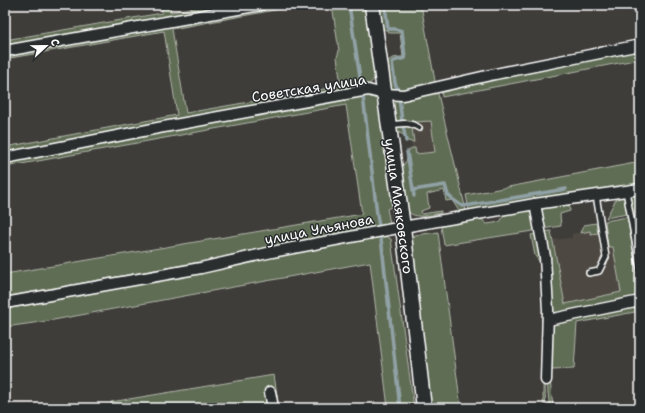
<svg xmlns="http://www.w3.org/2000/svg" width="645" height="413" viewBox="0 0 645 413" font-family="'Shantell Sans',sans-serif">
<rect width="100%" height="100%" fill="#3f3d3a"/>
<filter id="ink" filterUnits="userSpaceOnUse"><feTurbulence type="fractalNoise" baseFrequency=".025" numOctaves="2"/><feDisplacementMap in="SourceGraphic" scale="8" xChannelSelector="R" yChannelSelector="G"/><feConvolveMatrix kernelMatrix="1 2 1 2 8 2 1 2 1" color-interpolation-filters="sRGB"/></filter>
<g filter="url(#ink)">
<!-- built -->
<g fill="#4e4842">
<polygon points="431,120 435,152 415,154 415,148 412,148 411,142 414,141 412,128 416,122"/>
<polygon points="590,231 591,234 598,233 600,248 613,246 622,292 565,304 552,240 572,238 572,234"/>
</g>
<!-- green -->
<g fill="#616d54" stroke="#b0b6aa">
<polygon points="161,5 170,5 171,12 207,5 235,5 5,46 5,40 162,13"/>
<polygon points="282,5 302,5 172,29 186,113 341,86 337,57 339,51 332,5 365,5 375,78 369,85 359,90 5,153 5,147 177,115 164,31 5,59 5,55"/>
<path d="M377,5H421L436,86L403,93L389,91L385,64C390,58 395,57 403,57L400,33H390L380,26Z"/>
<polygon points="640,48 640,59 442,97 441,89"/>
<path d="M437,90L466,210L459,211L452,200L446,201L444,190L427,194L429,208L421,211L422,214L441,211V213C430,215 416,220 407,211L400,169L407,160V152L412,148H415L416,154L435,152L431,121L416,122L415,124L404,121H396L394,120L390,99Z"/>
<polygon points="369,96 380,101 393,206 387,209 390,223 386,226 375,229 279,245 199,262 5,297 5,274 362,214 346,105 5,167 5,162 182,127 358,97"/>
<polygon points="406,126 412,128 414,142 411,142 405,140 404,135 395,131 394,128 397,127"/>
<polygon points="640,162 640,184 469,210 466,195"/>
<polygon points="640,194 640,211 632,213 629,195"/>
<polygon points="624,196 627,214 606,218 617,197"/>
<polygon points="569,204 570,211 560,214 561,226 542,229 540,208"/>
<polygon points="534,209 539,230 444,245 441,226 481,219 487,224 500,222 504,215"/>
<polygon points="632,216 638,216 639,223 637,223 640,248 638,248"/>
<polygon points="627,217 637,270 640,270 640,311 577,323 574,369 552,370 550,379 553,408 550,408 548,393 542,232 551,231 554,247 565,304 621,292 613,247 608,247 605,221"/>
<polygon points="596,223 598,233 591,234 590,231 581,233 584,225"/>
<polygon points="438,232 461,408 428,408 410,243 415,235"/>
<path d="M539,233C543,258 546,284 547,310C548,342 543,375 546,408H544L543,396L544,310L540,262L535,256L531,235Z"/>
<polygon points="386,236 391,239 414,408 388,408 370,262 48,321 5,327 5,311 11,308 197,274 275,257"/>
<polygon points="274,375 279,408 112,408 111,402"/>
</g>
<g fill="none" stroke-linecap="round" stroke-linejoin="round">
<!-- stream -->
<g stroke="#91a2a7" stroke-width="3.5">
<polyline points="349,5 364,104 377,214 382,246 400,408"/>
<polyline points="385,5 388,29 395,29 402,31 405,58 397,60 392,62 395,83 398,90 402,121"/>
<polyline points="403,126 406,141"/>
<polyline points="407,152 414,196"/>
<polyline points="413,190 445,185 448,195 452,199 462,206 471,205 566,189"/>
</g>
<!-- lane casing -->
<g stroke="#fff" stroke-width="8">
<g id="lane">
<path d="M389,125C401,124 409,121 419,128"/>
<polyline points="626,191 640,269"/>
<polyline points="589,273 599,271 606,257 596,195"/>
</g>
</g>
<!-- street casing -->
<g stroke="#fff" stroke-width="13">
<g id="street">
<polyline points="5,51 261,5"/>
<polyline points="5,158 158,128 368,90 384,94 403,95 495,74 640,45"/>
<polyline points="535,204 545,257 548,310 546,380"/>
<polyline points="5,303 201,268 272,252 403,227 535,204 640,189"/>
<polyline points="548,320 640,301"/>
<polyline points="270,392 273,408"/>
</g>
</g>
<!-- secondary casing -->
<g stroke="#fff" stroke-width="17">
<polyline id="secondary" points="372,5 403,227 424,408"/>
</g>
<!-- lane -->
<use href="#lane" stroke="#2a2d2e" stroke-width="5"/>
<!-- street -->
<use href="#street" stroke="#2a2d2e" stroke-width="10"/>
<!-- secondary -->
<use href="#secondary" stroke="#2a2d2e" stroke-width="14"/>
</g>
</g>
<g text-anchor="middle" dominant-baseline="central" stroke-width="3" stroke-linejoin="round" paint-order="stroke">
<!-- street labels -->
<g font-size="14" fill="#fff" stroke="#2a2d2e">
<text transform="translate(309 88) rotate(-9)">Советская улица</text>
<text transform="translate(399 206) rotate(82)">улица Маяковского</text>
<text transform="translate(319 229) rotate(-11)">улица Ульянова</text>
</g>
</g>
<!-- margin -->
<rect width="645" height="413" fill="none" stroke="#2a2d2e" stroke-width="20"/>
<rect x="10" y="10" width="625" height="393" fill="none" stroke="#fff" stroke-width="1.5" filter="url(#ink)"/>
<!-- north arrow -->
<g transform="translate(46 46) rotate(68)" stroke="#2a2d2e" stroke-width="3" paint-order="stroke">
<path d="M0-3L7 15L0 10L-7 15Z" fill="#ffffff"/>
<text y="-6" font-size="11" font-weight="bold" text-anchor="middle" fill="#ffffff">С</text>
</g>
</svg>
